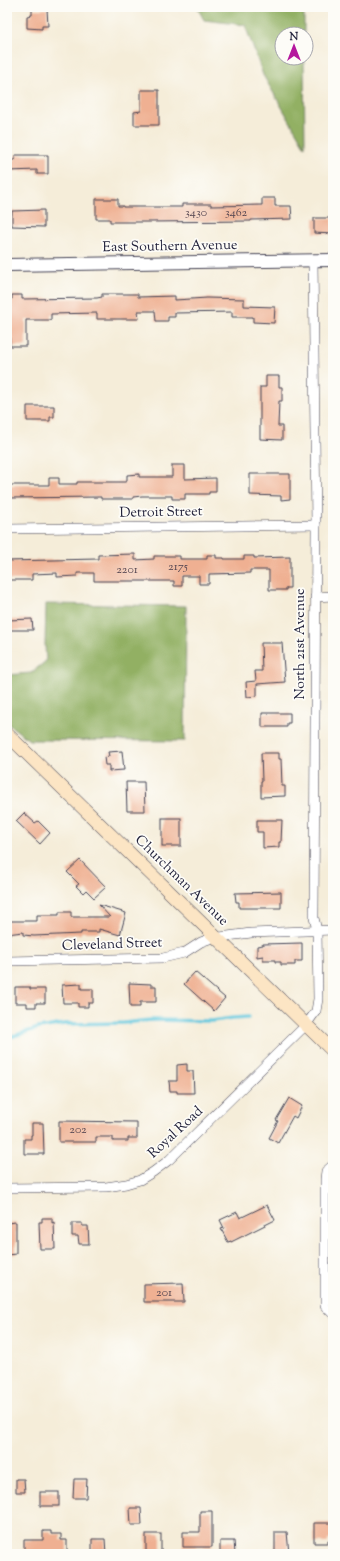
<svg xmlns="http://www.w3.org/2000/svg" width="340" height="1561" viewBox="0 0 340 1561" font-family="'Sorts Mill Goudy',serif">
<rect width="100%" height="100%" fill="#fdfcf7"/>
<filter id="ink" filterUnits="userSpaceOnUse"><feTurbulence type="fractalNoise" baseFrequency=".025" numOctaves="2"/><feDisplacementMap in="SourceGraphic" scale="8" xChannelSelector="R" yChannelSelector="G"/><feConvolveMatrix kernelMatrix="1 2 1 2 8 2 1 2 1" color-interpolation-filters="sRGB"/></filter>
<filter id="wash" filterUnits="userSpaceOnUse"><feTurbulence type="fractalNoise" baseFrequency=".012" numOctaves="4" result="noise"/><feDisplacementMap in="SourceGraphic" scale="16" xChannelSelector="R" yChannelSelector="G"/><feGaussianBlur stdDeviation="0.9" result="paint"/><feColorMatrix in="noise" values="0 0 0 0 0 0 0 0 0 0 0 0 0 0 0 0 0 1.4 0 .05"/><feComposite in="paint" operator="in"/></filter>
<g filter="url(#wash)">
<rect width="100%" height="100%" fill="#f5edd9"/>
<!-- forest -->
<g fill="#92b063" stroke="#5a694f">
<polygon points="197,7 304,7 304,34 282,34 282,58 304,58 305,147 263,75 245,25 204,20"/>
<polygon points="46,604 186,606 185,741 29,740 7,723 7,675 31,673 46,661 45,645"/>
</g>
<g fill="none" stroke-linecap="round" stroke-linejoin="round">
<!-- stream -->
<polyline stroke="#61c8de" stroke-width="3.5" points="7,1038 39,1028 65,1024 124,1023 151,1020 212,1021 233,1018 248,1017"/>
</g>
<g id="blocks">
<!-- building -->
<g fill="#efb092">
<polygon points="32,9 47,9 48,26 42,26 42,29 27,28 27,16 32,15"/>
<polygon points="141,90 159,90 159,125 134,125 134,112 141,111"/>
<polygon points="15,155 48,155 48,174 37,174 37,170 9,171 9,160 15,160"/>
<polygon points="262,198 275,198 275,206 291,206 292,219 251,220 251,221 148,222 110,222 110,219 96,219 96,199 118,199 118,206 123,206 123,207 182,207 182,204 211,204 211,206 262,205"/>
<polygon points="44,210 44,227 12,226 12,211"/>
<polygon points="314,218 333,218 333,234 314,233"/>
<polygon points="102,294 138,294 138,297 175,296 175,300 207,298 244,299 244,306 275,307 274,323 253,322 253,317 232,317 232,312 175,313 175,317 168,317 168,321 156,321 155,311 138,311 139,319 97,319 97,313 51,314 51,320 26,320 26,346 10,346 9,307 8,307 8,299 12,299 12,295 22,295 22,299 97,298 102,297"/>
<polygon points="266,376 279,376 279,387 282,387 282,401 279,401 278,426 282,426 282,440 260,439 260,387 266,387"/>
<polygon points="27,406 54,406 54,417 50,417 50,421 27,421"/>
<polygon points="172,465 185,465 185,479 216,478 216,492 209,492 209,494 185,494 185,499 172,499 172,496 142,496 133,497 133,499 101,499 101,497 7,498 7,485 49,485 49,478 59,478 59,484 77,484 77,482 125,482 127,481 127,475 139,474 139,477 172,477"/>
<polygon points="250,474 290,474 290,499 281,500 281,496 250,495"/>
<polygon points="135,554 135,560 154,559 154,556 180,556 180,559 207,559 207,555 216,555 216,558 224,558 224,559 244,559 244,556 254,556 254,558 290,557 290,588 286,588 286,590 269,590 269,570 250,570 250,573 209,574 209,584 199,584 199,576 182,576 182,586 174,586 174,581 94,581 94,573 77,573 77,576 57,577 57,573 32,574 32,580 7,580 7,561 98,559 98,555"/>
<polygon points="32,619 33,630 8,630 8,620"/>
<polygon points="261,643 282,643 285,682 257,684 257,696 247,697 246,682 256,681 255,671 262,671"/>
<polygon points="262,713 290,713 290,723 287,723 287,727 262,727"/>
<polygon points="122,751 124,770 109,771 109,765 105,765 104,757 109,756 108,752"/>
<polygon points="261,753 279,753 279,759 281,759 282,786 285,786 285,796 261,797 261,781 262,781"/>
<polygon points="126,782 144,782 145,811 127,811"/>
<polygon points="24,813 35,823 38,821 50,833 40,844 16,821"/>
<rect x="162" y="818" width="19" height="28"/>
<polygon points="257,820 282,820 281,842 279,842 279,847 263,848 263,832 257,832"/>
<polygon points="80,860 106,887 94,898 86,890 83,893 76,886 79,884 67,872"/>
<polygon points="281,892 281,908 239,908 239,902 236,902 235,893"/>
<polygon points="99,905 126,913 120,935 99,929 99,932 81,932 81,934 34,936 23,935 23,932 7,934 7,921 37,921 37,915 59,915 59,912 71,912 71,917 110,917"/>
<polygon points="302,943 302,961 295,961 295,965 281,965 281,962 275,962 275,960 263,960 263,956 257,957 257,946 263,945 263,944"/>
<polygon points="195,972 225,998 214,1011 184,984"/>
<polygon points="129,983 151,984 151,986 156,986 156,1002 140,1002 140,1007 130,1007"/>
<polygon points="81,984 81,989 93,989 93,1003 88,1003 88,1007 78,1007 78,1003 63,1003 62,985"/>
<polygon points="15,987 30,987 30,989 45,989 45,1003 36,1003 36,1007 27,1007 27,1003 15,1003"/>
<polygon points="187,1064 187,1071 193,1071 194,1093 177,1093 177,1091 170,1091 169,1081 177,1081 177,1065"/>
<polygon points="289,1098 302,1106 296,1118 293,1116 278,1143 269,1138 278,1121 276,1120"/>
<polygon points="59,1121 137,1122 137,1138 128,1138 128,1141 113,1141 113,1137 96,1137 96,1142 59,1142"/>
<polygon points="32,1123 43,1123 44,1154 24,1154 24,1139 31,1139 31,1135 32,1135"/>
<polygon points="267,1205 275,1220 231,1242 231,1241 228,1242 221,1229 224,1228 220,1220 237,1212 240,1218"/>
<polygon points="42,1218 52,1218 52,1223 54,1222 55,1249 40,1249 39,1222 42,1222"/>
<polygon points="16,1222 16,1254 7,1255 7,1223"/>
<polygon points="72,1223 82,1223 82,1226 88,1226 89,1244 79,1244 78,1236 72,1236"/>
<polygon points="183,1283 184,1302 144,1302 144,1284"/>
<polygon points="16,1479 24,1479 25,1492 16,1492"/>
<polygon points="74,1479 87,1479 86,1498 73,1498"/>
<rect x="40" y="1492" width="19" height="14"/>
<polygon points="130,1508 141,1508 142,1525 131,1525"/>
<polygon points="200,1511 212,1511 212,1547 183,1547 183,1532 200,1532"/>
<polygon points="314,1523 333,1523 333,1540 328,1540 328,1543 314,1543"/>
<polygon points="43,1531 51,1531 51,1534 61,1534 61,1540 67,1540 67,1554 24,1554 24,1540 43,1540"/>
<polygon points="275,1532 287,1532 289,1554 275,1554"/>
<rect x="146" y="1534" width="15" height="20"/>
<polygon points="92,1539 105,1539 106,1554 92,1554"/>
<polygon points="220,1541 234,1541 235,1554 220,1554"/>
</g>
</g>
</g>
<g filter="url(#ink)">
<use href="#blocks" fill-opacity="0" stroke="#424053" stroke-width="1"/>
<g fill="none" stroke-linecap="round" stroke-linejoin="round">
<!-- minor casing -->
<g stroke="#424053" stroke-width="10">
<g id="minor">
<polyline points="7,529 316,525"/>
<polyline points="315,597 333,596"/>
<polyline points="7,961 163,958 184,953 201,942 212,938 251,933 333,930"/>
<polyline points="333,1165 326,1171 325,1179 325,1306 333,1314"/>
<polyline points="7,1188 106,1187 126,1184 140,1180 153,1172 169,1160 306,1025 316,1011 318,999 317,930 314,918 316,525 313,260"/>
</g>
</g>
<!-- tertiary casing -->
<g stroke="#424053" stroke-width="14">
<polyline id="tertiary" points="7,265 333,260"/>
</g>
<!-- secondary casing -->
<g stroke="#424053" stroke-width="14">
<polyline id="secondary" points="7,734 333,1051"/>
</g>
<!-- minor -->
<use href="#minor" stroke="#fff" stroke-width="9"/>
<!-- tertiary -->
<use href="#tertiary" stroke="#fff" stroke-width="12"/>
<!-- secondary -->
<use href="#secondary" stroke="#fce5c4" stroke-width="13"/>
</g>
</g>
<g text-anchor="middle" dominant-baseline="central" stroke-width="3.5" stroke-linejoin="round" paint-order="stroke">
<!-- number labels -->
<g font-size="12" fill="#554651">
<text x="196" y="213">3430</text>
<text x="236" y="213">3462</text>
<text x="178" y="567">2175</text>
<text x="127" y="570">2201</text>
<text x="78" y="1130">202</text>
<text x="164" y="1293">201</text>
</g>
<!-- street labels -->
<g font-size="14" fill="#22223b" stroke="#fdfcf7">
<text transform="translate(170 247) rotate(-1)">East Southern Avenue</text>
<text transform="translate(161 513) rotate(-1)">Detroit Street</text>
<text transform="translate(301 644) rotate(-90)">North 21st Avenue</text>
<text transform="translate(181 881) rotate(44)">Churchman Avenue</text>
<text transform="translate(112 945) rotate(-2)">Cleveland Street</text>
<text transform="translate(176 1133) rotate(-43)">Royal Road</text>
</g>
</g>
<!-- margin -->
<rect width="340" height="1561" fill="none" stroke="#fdfcf7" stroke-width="24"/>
<!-- north arrow -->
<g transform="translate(294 46)"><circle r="19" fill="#fdfcf7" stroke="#a5a5ac"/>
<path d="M0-3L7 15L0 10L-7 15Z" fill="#b5179e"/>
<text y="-6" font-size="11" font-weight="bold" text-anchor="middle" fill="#22223b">N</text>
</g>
</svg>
